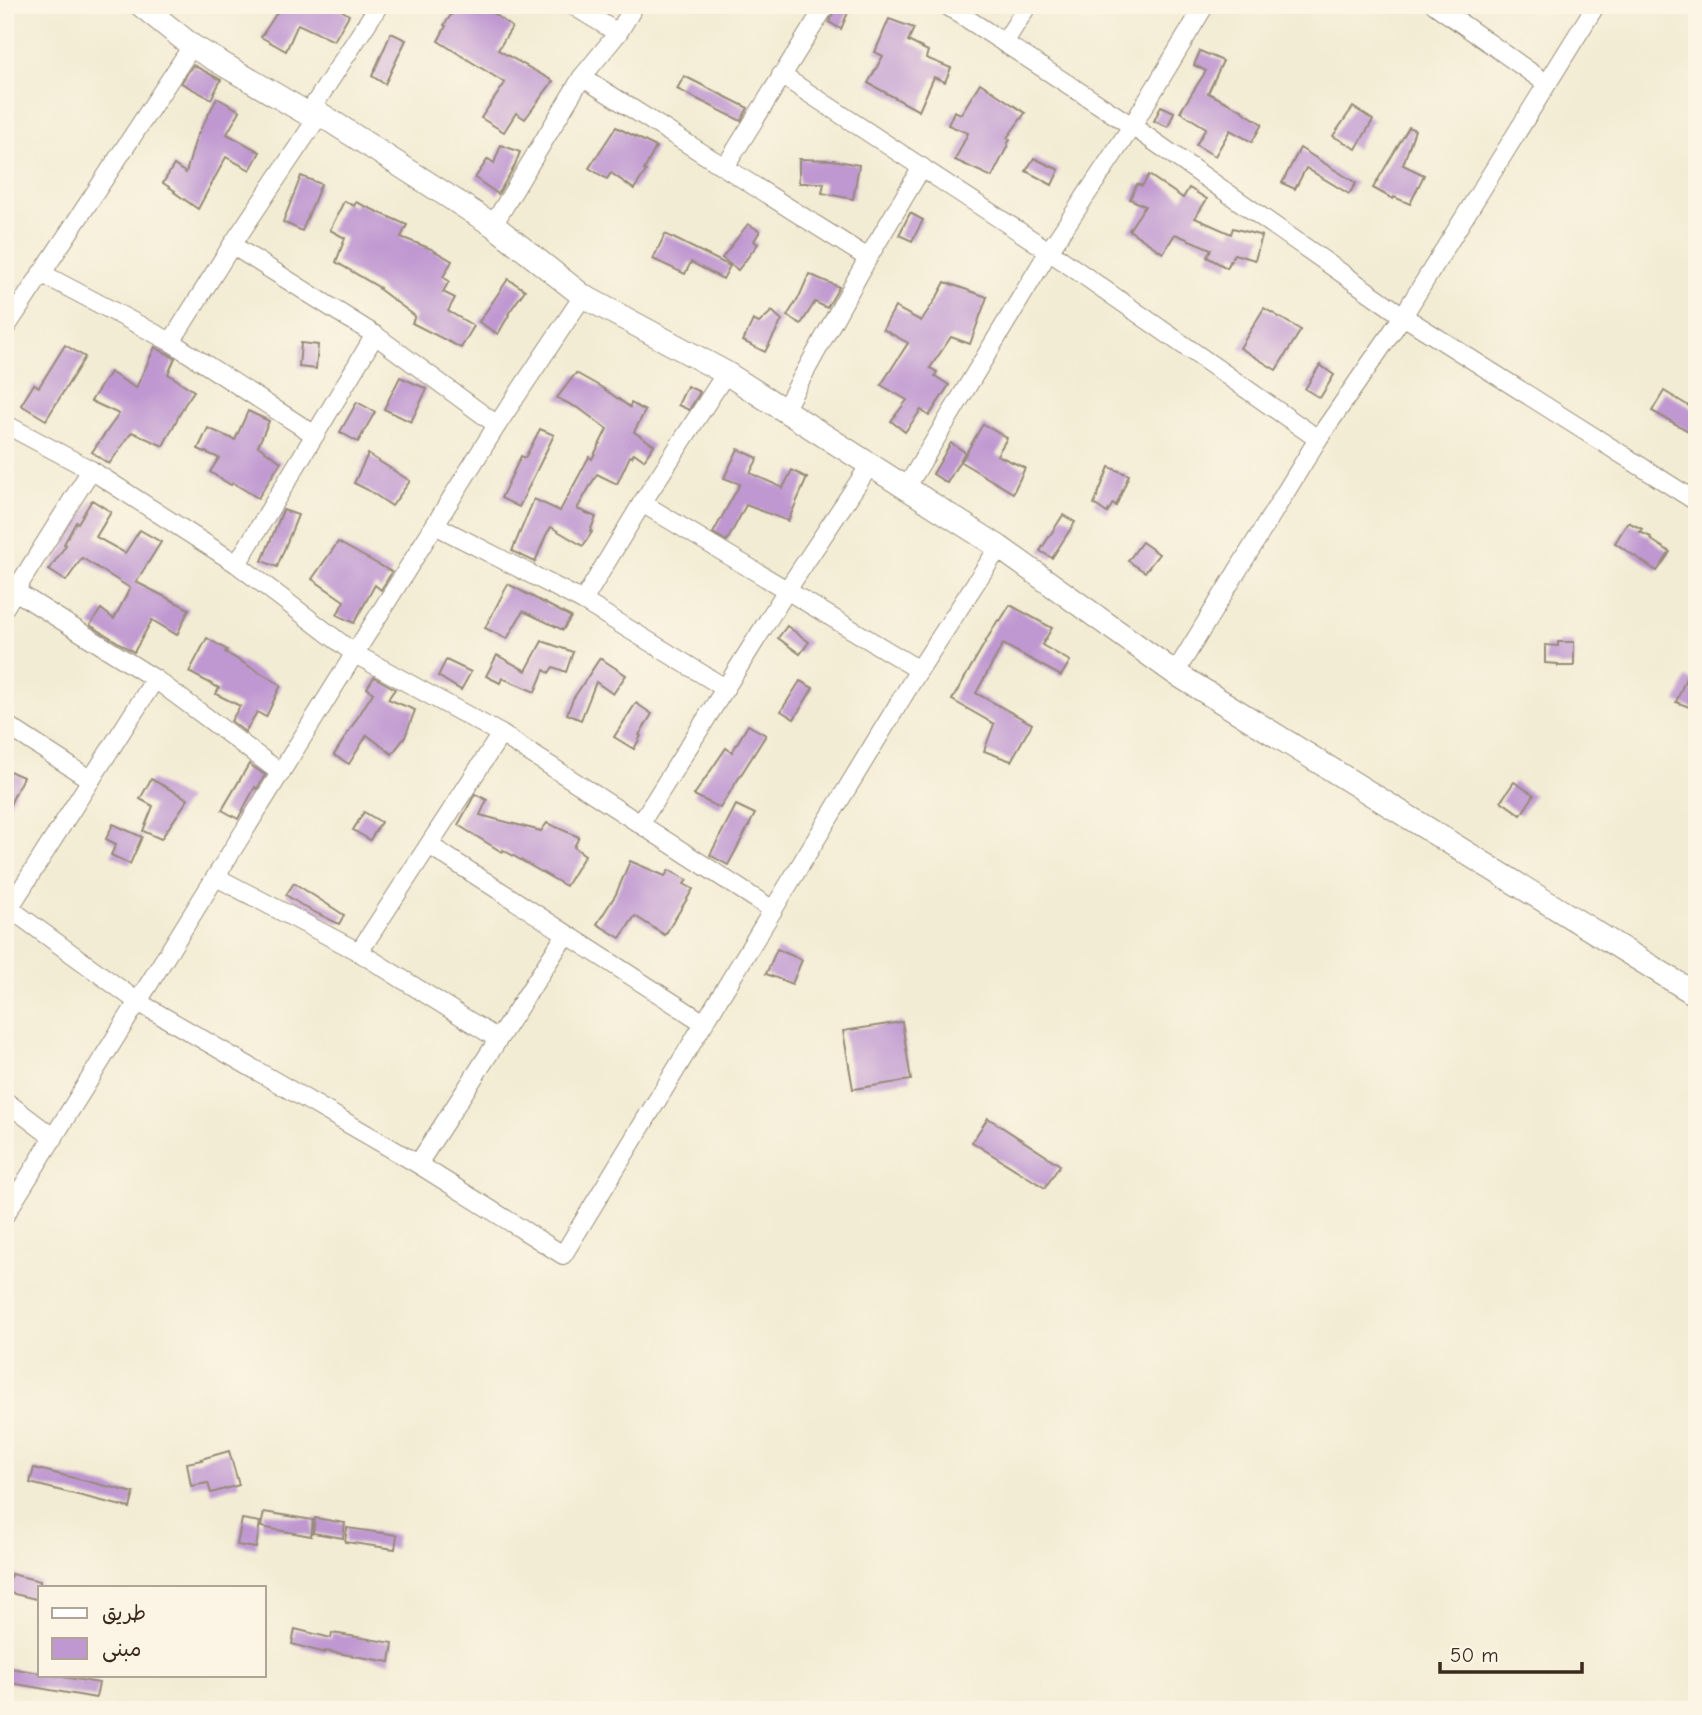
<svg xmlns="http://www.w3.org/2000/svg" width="1702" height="1715" viewBox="0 0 1702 1715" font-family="'Comic Neue','Playpen Sans Arabic',sans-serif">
<rect width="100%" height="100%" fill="#fcf5e5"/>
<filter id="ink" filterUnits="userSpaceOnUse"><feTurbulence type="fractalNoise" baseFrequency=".0143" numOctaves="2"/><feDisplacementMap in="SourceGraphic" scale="14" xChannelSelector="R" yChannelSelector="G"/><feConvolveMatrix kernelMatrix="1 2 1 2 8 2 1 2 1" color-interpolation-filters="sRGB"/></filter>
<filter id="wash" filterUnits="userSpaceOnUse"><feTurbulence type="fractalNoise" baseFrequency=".00686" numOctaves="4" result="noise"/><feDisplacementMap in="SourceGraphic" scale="28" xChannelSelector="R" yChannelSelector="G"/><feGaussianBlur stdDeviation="1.57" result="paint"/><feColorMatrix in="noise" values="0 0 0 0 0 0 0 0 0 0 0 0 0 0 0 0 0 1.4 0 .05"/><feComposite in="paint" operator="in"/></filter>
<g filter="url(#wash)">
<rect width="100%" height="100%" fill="#f3ecd4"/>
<g id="blocks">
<!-- building -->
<g fill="#bf98d1">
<polygon points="282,5 333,5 349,15 334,41 298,24 286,51 261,37"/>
<polygon points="458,5 482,5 512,27 498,50 553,81 525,119 516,113 504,132 481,118 505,83 438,41 446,26 444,25"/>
<polygon points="837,5 849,10 841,29 829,22"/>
<polygon points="889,19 914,28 908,41 928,51 926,58 951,68 945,82 934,77 919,111 868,83 883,56 875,52"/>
<polygon points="391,33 406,40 385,84 372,76"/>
<polygon points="1200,51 1223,61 1208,93 1242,110 1242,111 1262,124 1252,142 1230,130 1215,156 1196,145 1206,128 1180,112 1206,71 1194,65"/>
<polygon points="193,65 221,80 211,99 181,83"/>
<polygon points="684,76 748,108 741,121 677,89"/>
<polygon points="980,83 1025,113 1007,138 1010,140 1007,144 1008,145 992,177 955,160 968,133 948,125 954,111 961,114"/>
<polygon points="217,98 240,111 227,134 260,152 250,170 226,157 198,209 174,192 175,191 163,183 174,165 186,173 196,138"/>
<polygon points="1161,106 1174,112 1168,127 1154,121"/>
<polygon points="1353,107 1373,120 1356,149 1333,136"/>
<polygon points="616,127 656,147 644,170 646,171 634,189 611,173 607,179 589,168"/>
<polygon points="1409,127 1415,130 1403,165 1424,175 1410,204 1394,197 1393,199 1373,188"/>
<polygon points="501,145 520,152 514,167 498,194 475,178 488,159 494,163"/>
<polygon points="1300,148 1356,183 1349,194 1306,168 1295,189 1282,183"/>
<polygon points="1034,158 1059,170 1052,185 1026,171"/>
<polygon points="799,159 833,160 859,165 853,199 822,193 824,183 799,183"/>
<polygon points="1149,175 1183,198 1189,188 1207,199 1195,218 1231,234 1233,228 1262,236 1255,260 1234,254 1227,268 1207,257 1211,249 1175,234 1163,253 1129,230 1145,206 1130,199 1137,184 1142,186"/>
<polygon points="301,176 321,184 302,231 283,222"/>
<polygon points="344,201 354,206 356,202 407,225 401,237 431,249 452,261 443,277 449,281 443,292 455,298 448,311 474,326 461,348 412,323 415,316 379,289 380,288 336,262 345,238 330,230"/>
<polygon points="910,213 923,220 912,241 899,235"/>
<polygon points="748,224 760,231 754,241 758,244 738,270 722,258"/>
<polygon points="665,234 730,266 723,279 691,262 685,274 653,259"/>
<polygon points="809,274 839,287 827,308 815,302 801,324 787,316 800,295"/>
<polygon points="508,279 525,290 508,314 509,315 498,334 479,322"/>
<polygon points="945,282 987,297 970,344 951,337 930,368 937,372 935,376 949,385 929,416 921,410 905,432 891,421 907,400 881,385 908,343 883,329 895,307 921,321 937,297"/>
<polygon points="1264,308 1301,330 1276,370 1240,348"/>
<polygon points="772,311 782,320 765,352 743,341 753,320 759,323"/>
<polygon points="301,343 318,345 316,369 299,367"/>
<polygon points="65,345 85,357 46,420 21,405 34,384 39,387"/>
<polygon points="155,347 175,358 168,374 194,391 185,404 163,446 132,432 109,464 92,452 119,414 91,401 110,372 136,388"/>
<polygon points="1320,365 1334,375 1320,398 1305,389"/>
<polygon points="576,373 601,387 630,407 631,403 645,411 634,432 654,445 644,460 634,453 632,457 630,456 617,484 597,474 577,509 596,517 590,531 592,532 583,546 551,527 546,535 535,562 512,551 534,499 560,511 589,457 592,459 607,429 580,409 557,398"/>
<polygon points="400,377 427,389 411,422 384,409"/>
<polygon points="687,386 700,392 689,410 678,405"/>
<polygon points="1664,391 1697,411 1697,425 1692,433 1652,411"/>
<polygon points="357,402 375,412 358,442 340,432"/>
<polygon points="248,411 269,421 258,446 281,462 258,498 233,483 231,485 210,472 219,458 198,449 208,428 235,440"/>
<polygon points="983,424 1007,438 997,455 1025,468 1013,493 961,462"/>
<polygon points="540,429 554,435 519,507 501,498 521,456 525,458"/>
<polygon points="951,443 965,452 947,483 933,474"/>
<polygon points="738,449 758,458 750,473 783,488 792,470 807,478 788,521 746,505 727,541 713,533 740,484 724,478"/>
<polygon points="368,454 410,481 392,506 368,490 354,483"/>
<polygon points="1109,467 1129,475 1116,506 1113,503 1107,513 1094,504"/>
<polygon points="92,500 111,512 96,537 125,553 140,530 161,542 136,582 189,609 177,635 152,620 134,652 90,625 101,609 114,619 130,588 82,558 66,581 49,570 66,545 64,544 76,522 78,523"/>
<polygon points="283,510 298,515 277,567 262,561"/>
<polygon points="1063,515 1075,522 1052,558 1040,551"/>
<polygon points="1628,522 1642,529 1640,532 1651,537 1650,539 1670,552 1657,571 1615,543"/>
<polygon points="338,542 392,572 381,590 375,585 354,623 337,615 344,601 312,579"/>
<polygon points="1142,542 1159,554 1145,572 1128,561"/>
<polygon points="508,584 571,617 563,630 523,611 507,639 485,628"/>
<polygon points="1010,605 1052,628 1042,645 1070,661 1061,676 1003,644 976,693 1032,724 1011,761 984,751 994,724 952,700 998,620 1000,621"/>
<polygon points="787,626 809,642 800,654 778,638"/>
<polygon points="207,638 227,650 225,652 281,685 266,717 257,712 245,732 231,721 240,706 216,694 219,688 189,672"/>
<polygon points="542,641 573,652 566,672 553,667 549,673 544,670 535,692 502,678 500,683 486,676 497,655 526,671"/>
<polygon points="1558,642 1574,642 1574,666 1558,666 1558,664 1545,663 1545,645 1558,646"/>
<polygon points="600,658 626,675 613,694 596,682 581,720 567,714 573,699"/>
<polygon points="446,660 471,672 461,690 438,676"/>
<polygon points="374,677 395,689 388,699 415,710 405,737 392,754 367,735 349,764 334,755 373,693 367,688"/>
<polygon points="1686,678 1697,683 1697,710 1676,702"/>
<polygon points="800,681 813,688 794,719 781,711"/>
<polygon points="636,703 652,714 639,735 641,736 634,749 614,737"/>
<polygon points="748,725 766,735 720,808 694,795 726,748 732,752"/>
<polygon points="249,764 265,775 257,789 255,787 238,819 222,810"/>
<polygon points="5,769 23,777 5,815"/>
<polygon points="151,779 188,799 161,839 143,831 153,806 140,799"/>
<polygon points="1514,782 1534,795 1521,815 1501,801"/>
<polygon points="475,794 487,800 480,815 541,831 547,823 579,837 574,847 585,855 566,886 503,850 502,852 458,825"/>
<polygon points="736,805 755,814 728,865 710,855"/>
<polygon points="364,812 381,822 370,840 353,830"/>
<polygon points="113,824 142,837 130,864 111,855 116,844 106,839"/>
<polygon points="630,861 665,876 669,870 687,880 684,884 693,889 665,935 635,916 620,938 597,924 616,894"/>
<polygon points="294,883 344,915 339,924 306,908 286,895"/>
<polygon points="777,949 802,960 792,984 766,974"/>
<polygon points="902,1022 911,1080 853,1089 843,1031"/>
<polygon points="988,1118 1060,1165 1045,1188 972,1142"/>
<polygon points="229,1451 239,1485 211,1493 208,1483 191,1486 187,1463 202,1460 201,1459"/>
<polygon points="34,1468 134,1493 130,1508 30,1483"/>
<polygon points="264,1512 313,1520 311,1536 261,1527"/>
<polygon points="315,1518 345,1523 343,1538 313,1533"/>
<polygon points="242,1519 260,1522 256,1548 237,1545"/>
<polygon points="347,1528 397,1535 395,1549 345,1542"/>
<polygon points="11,1574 40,1581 40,1600 6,1592"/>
<polygon points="295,1629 331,1638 332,1633 393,1643 390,1662 325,1651 325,1653 292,1644"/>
<polygon points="5,1667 40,1673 40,1675 51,1675 99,1683 96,1698 5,1682"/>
</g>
</g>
</g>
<g filter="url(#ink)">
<use href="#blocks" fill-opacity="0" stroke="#978b79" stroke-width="2"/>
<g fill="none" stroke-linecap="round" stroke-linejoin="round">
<!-- minor casing -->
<g stroke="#978b79" stroke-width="20">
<g id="minor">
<polyline points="572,5 618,33"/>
<polyline points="946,5 1132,126 1403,316 1697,502"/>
<polyline points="1435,5 1546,83"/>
<polyline points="1004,43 1028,5"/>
<polyline points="781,75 1049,251 1318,439"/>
<polyline points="582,77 868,258"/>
<polyline points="308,114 379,5"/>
<polyline points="725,167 826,5"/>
<polyline points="493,225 582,77 618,33 635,5"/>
<polyline points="232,245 375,335 497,425"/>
<polyline points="41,273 171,342 315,435"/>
<polyline points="5,329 192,46"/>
<polyline points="171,342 232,245 320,114"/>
<polyline points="784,410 868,258 922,167"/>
<polyline points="5,424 91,470 237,564 355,654 501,734 773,910"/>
<polyline points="906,488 1049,251 1132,126 1205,5"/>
<polyline points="642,503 919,670"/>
<polyline points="435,525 583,601 725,688"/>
<polyline points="237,564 375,335"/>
<polyline points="15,591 155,679 281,773"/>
<polyline points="583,601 642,503 726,373"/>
<polyline points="5,607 91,470"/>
<polyline points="1175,673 1318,439 1403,316 1596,5"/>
<polyline points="5,724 91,780"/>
<polyline points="640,824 787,590 870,465"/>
<polyline points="429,845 704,1023"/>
<polyline points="216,877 359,952 498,1039"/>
<polyline points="5,905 138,1002 418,1164 563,1255 919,670 999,547"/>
<polyline points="10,907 155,679"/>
<polyline points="359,952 501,734"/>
<polyline points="5,1101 54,1138"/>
<polyline points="418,1164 566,934"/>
<polyline points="5,1215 497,425 583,296"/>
</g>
</g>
<!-- tertiary casing -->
<g stroke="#978b79" stroke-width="25">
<polyline id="tertiary" points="141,5 192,46 308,114 320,114 493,225 583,296 726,373 999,547 1175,673 1697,995"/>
</g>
<!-- minor -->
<use href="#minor" stroke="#fff" stroke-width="18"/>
<!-- tertiary -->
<use href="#tertiary" stroke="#fff" stroke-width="23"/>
</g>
</g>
<!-- margin -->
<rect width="1702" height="1715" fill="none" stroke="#fcf5e5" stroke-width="28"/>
<!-- legend -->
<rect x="38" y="1586" width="228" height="91" fill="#fcf5e5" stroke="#afa495" stroke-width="2"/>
<rect x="52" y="1608" width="35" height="10" fill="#ffffff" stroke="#afa495" stroke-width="2"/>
<text x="102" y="1620" font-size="21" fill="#3b2a1e">طريق</text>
<rect x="52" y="1638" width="35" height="21" fill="#bf98d1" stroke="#afa495" stroke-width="2"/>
<text x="102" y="1656" font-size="21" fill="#3b2a1e">مبنى</text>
<!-- scale -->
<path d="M1440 1662v10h142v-10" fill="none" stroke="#3b2a1e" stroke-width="3.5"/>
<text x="1450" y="1662" font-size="21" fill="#3b2a1e" stroke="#fcf5e5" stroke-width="5" paint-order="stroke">50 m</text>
</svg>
